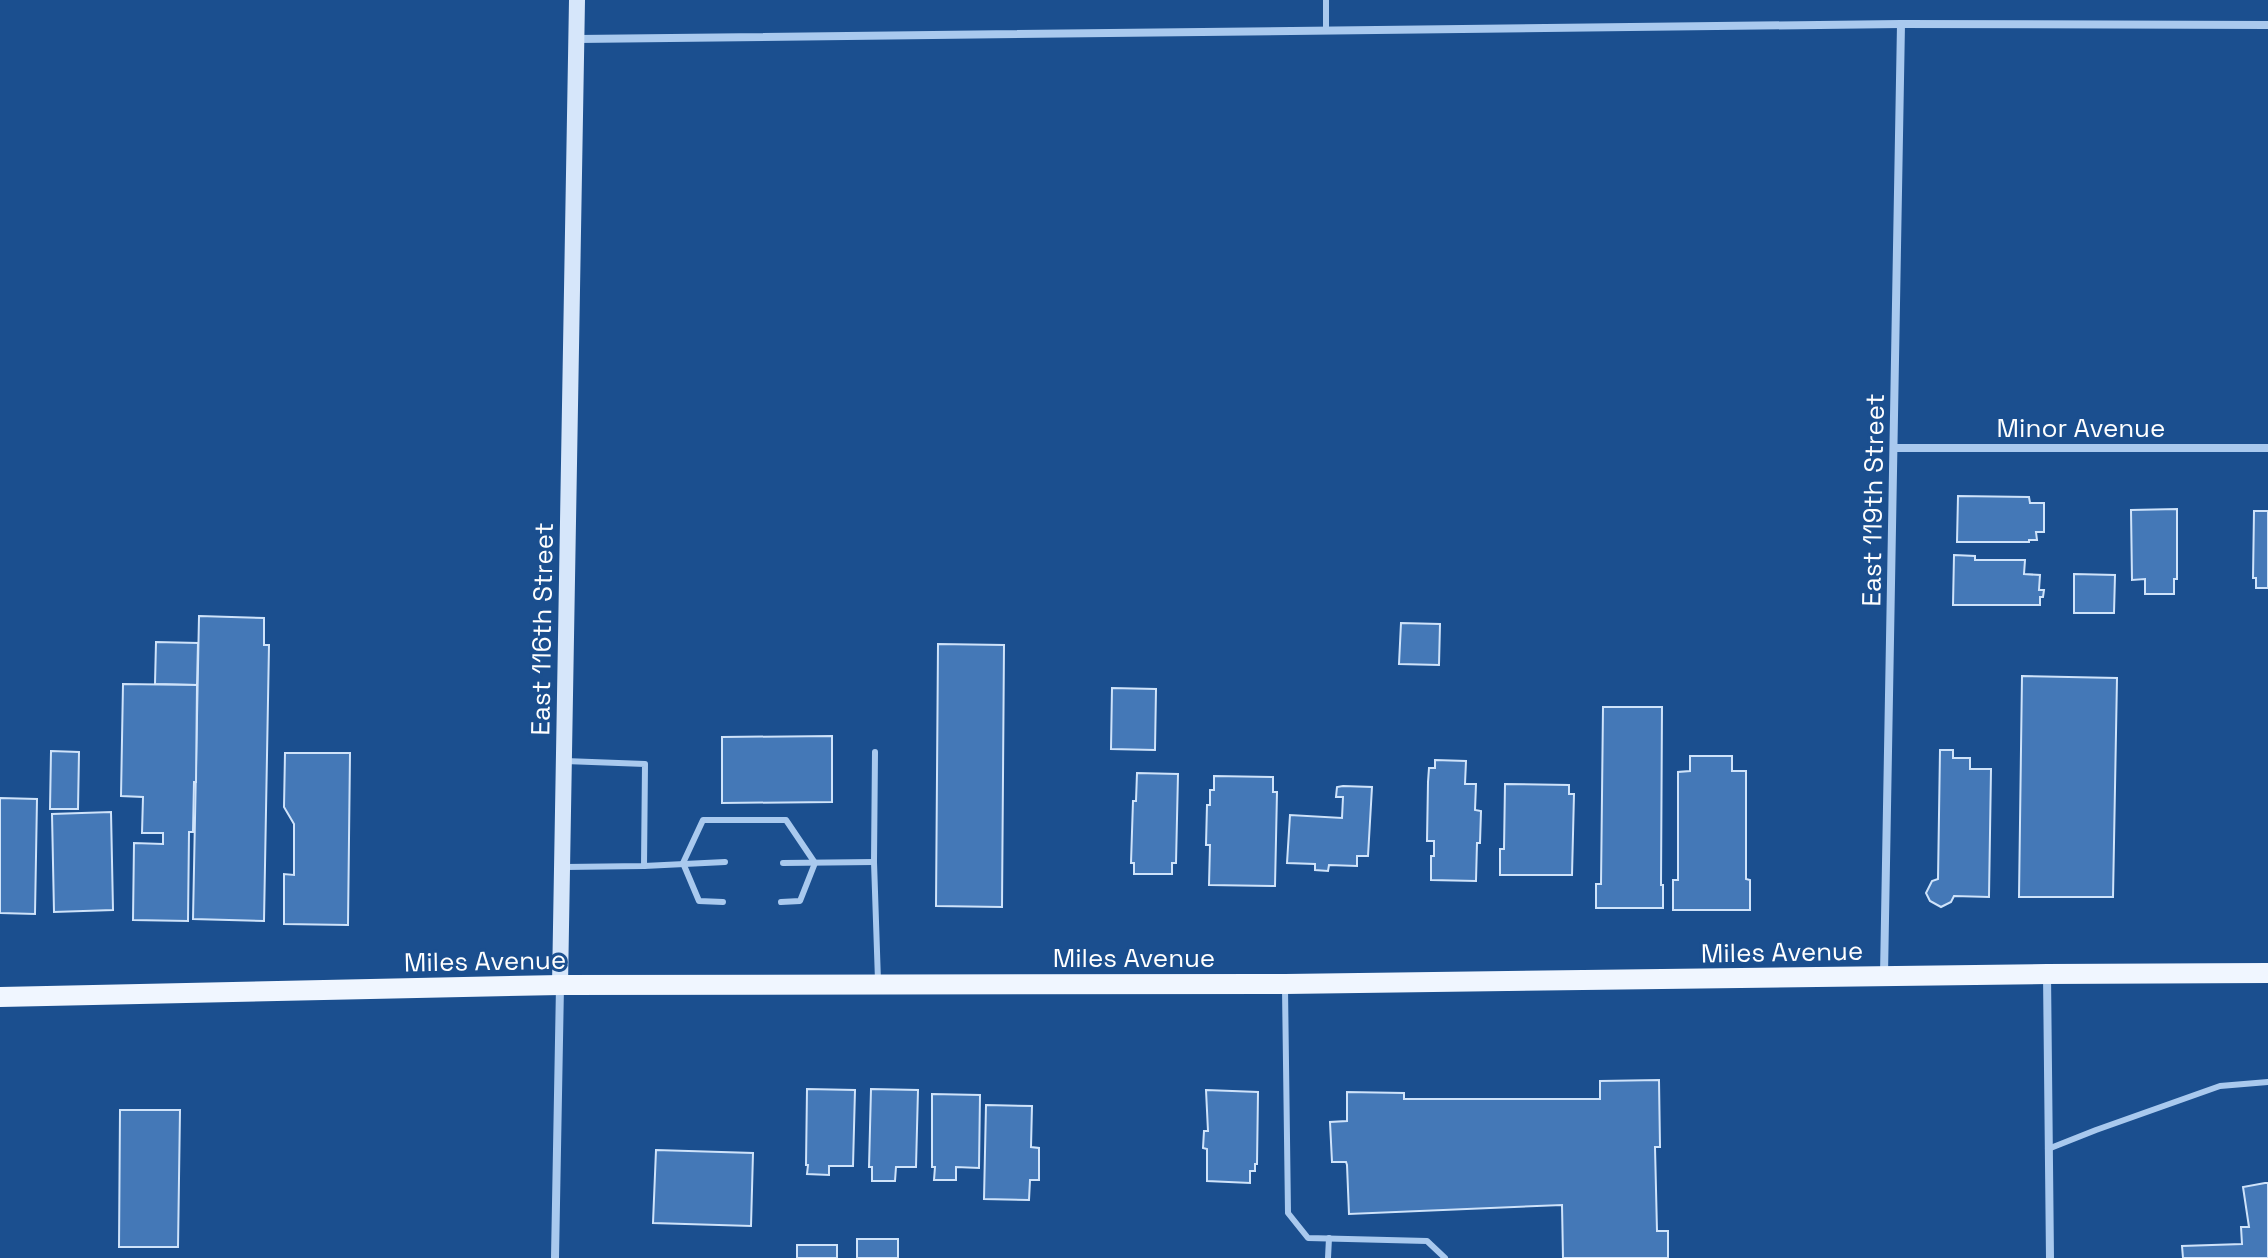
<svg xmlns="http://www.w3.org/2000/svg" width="2268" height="1258" viewBox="0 0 2268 1258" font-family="'Space Grotesk',sans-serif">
<rect width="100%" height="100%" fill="#1b4f8f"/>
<!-- building -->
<g fill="#4478b7" stroke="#cfe3fa" stroke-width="2">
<polygon points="1958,496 2029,497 2030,503 2044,503 2044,532 2036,532 2037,540 2029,540 2029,542 1957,542"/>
<polygon points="2177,509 2177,579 2174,579 2174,594 2145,594 2145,579 2132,580 2131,510"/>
<polygon points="2254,511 2268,511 2268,588 2256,588 2256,578 2253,578"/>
<polygon points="1954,555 1975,556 1975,560 2025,560 2024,574 2040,575 2039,590 2044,590 2043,597 2040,597 2040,605 1953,605"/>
<polygon points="2074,574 2115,575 2114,613 2074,613"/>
<polygon points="199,616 264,618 264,645 269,645 264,921 193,919"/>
<polygon points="1401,623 1440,624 1439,665 1399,664"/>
<polygon points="156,642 198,643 197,685 155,684"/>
<polygon points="938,644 1004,645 1002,907 936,906"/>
<polygon points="2022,676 2117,678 2113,897 2019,897"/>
<polygon points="123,684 197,685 196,782 194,782 193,832 189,832 188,921 133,920 134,843 163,844 163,833 142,833 143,797 121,796"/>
<polygon points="1112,688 1156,689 1155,750 1111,749"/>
<polygon points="1603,707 1662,707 1661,885 1663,885 1663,908 1596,908 1596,884 1601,884"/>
<polygon points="832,736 832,802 722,803 722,737"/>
<polygon points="1940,750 1953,750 1953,758 1970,758 1970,769 1991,769 1989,897 1954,896 1951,902 1941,907 1930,901 1926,893 1932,881 1938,879"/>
<polygon points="51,751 79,752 78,809 50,809"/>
<polygon points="285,753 350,753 348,925 284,924 284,874 294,875 294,824 284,807"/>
<polygon points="1690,756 1732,756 1732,771 1746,771 1746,879 1750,880 1750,910 1673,910 1673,880 1678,880 1678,772 1690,771"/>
<polygon points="1435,760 1466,761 1465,784 1476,784 1475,810 1481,811 1480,843 1477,843 1476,881 1431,880 1431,856 1434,856 1434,841 1427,841 1428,782 1429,768 1435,768"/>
<polygon points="1137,773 1178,774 1176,863 1172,863 1172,874 1134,874 1134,863 1131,863 1133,801 1136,801"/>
<polygon points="1214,776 1273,777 1273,792 1277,792 1275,886 1209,885 1210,845 1206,845 1207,805 1210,805 1210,790 1214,790"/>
<polygon points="1505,784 1569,785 1569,794 1574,794 1572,875 1500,875 1500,849 1504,849"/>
<polygon points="1343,786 1372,787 1368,856 1357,856 1357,866 1329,865 1328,871 1315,870 1315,864 1287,863 1290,815 1342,818 1343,797 1336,797 1337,787"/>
<polygon points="0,798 37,799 35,914 0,913"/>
<polygon points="111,812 113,910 54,912 52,814"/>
<polygon points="1659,1080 1660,1147 1655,1147 1657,1231 1668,1231 1668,1258 1563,1258 1562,1205 1349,1214 1347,1165 1346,1162 1332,1162 1330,1122 1347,1121 1347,1092 1404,1093 1404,1099 1600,1099 1600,1081"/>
<polygon points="807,1089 855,1090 853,1166 829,1166 829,1175 807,1174 808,1165 806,1165"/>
<polygon points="871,1089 918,1090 916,1167 896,1167 895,1181 872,1181 872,1167 869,1167"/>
<polygon points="1206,1090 1258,1092 1257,1164 1255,1164 1255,1171 1250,1171 1250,1183 1207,1181 1207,1149 1203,1148 1204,1131 1208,1131"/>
<polygon points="932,1094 980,1095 979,1168 956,1167 956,1180 934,1180 935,1167 932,1167"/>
<polygon points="986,1105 1032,1106 1031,1147 1039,1148 1039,1180 1030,1180 1029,1200 984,1199"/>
<polygon points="120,1110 180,1110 178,1247 119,1247"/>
<polygon points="656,1150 753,1153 751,1226 653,1223"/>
<polygon points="2265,1183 2268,1183 2268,1258 2183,1258 2182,1246 2242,1244 2241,1227 2249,1227 2243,1187"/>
<rect x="857" y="1239" width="41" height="19"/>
<rect x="797" y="1245" width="40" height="13"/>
</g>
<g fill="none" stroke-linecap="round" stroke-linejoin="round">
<!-- service -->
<g stroke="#a9c9ee" stroke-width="6">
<polyline points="1326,31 1326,0"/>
<polyline points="875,752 874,862 878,981"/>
<polyline points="565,761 645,764 644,866 565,867"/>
<polyline points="783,863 874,862"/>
<polyline points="644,866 725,862"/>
<polyline points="723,902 699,901 683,863 703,820 786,820 815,863 800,901 781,902"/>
<polyline points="1285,988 1288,1213 1308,1238 1427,1241 1445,1258"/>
<polyline points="2048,1149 2096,1130 2220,1086 2268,1082"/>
<polyline points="1328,1258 1329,1238"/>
</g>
<!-- minor -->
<g stroke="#a9c9ee" stroke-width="8">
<polyline points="577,39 1901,24 2268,25"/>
<polyline points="1894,448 2268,448"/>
<polyline points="2047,974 2050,1258"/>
<polyline points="1884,975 1901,24"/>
<polyline points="555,1258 560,986"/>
</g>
<!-- secondary -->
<polyline stroke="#d6e6fa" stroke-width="16" points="560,985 577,0"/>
<!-- primary -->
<polyline stroke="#f0f6ff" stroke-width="20" points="0,997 560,985 1285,984 2047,974 2268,973"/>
</g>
<g text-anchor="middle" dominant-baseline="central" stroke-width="6" stroke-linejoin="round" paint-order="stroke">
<!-- street labels -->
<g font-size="26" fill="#fff" stroke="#1b4f8f">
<text x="2081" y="428">Minor Avenue</text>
<text transform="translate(1873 500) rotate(-89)">East 119th Street</text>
<text transform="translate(542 629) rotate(-89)">East 116th Street</text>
<text transform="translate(1782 952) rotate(-1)">Miles Avenue</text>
<text x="1134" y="958">Miles Avenue</text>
<text transform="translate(485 961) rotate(-1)">Miles Avenue</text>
</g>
</g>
</svg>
